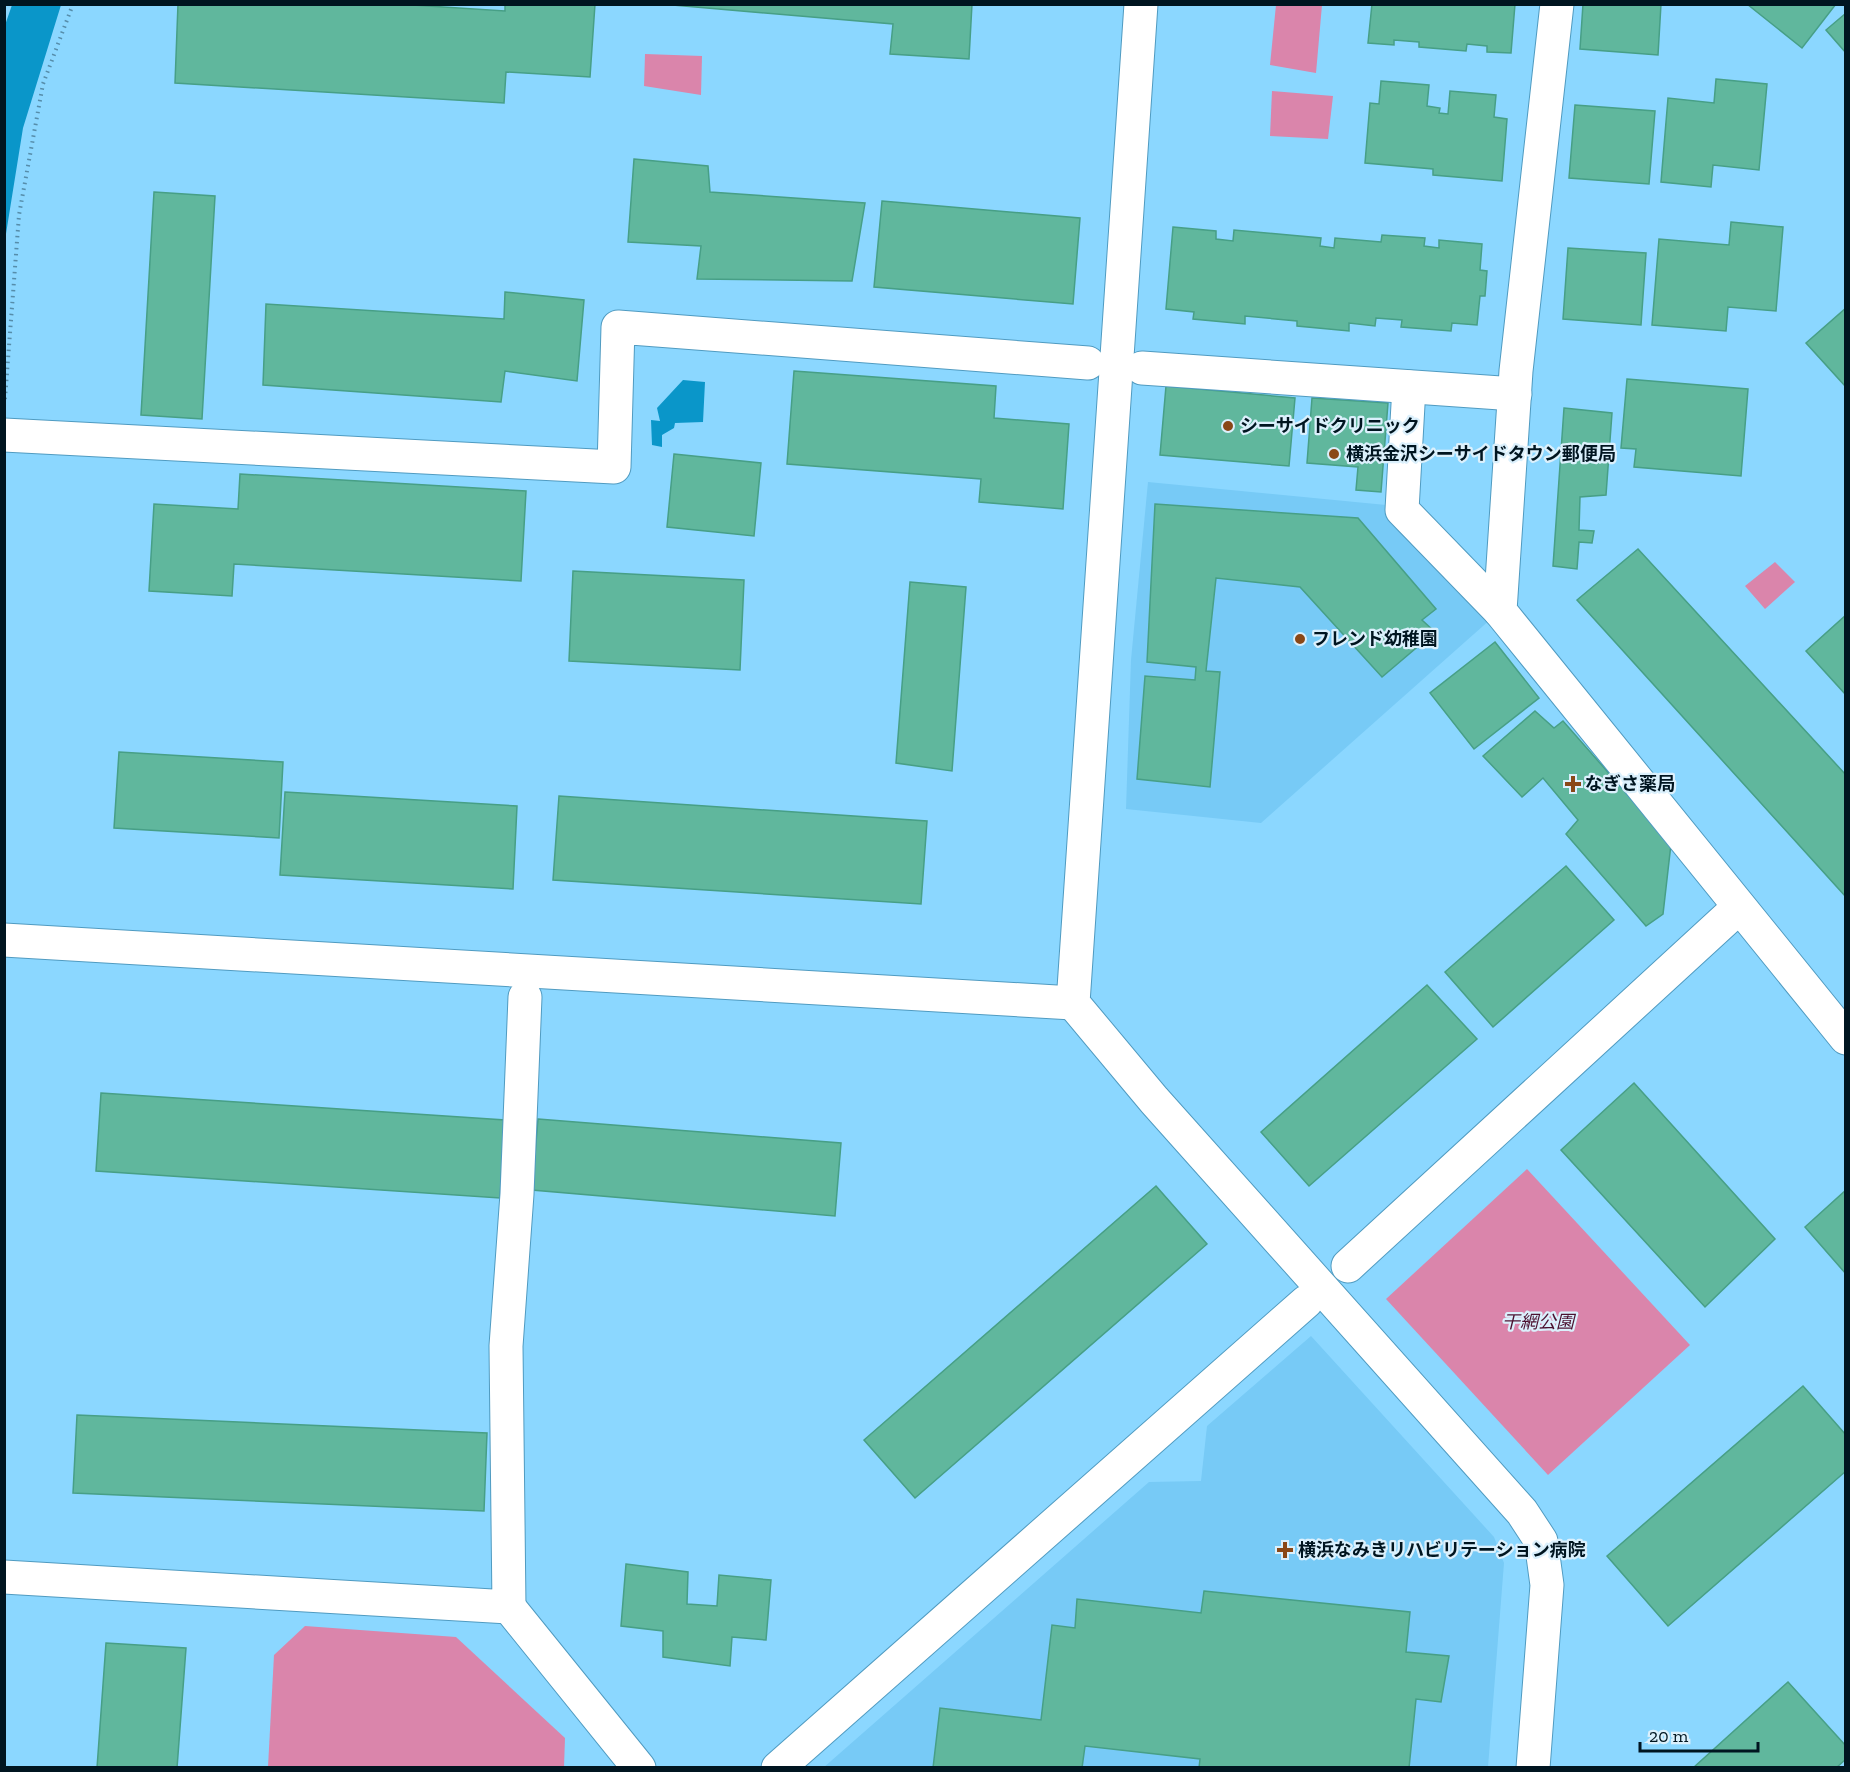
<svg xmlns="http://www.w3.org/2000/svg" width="1850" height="1772" viewBox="0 0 1850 1772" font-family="'Zilla Slab','Noto Sans JP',serif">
<rect width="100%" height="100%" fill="#8bd7ff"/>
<!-- built -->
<g fill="#77caf6">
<polygon points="1148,482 1386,505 1492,618 1261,823 1126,809 1131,660"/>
<polygon points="1311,1336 1494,1537 1504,1563 1488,1767 823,1768 1149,1482 1201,1481 1207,1426"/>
</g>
<!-- green -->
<g fill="#da85ab">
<polygon points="1276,5 1322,5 1316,73 1270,65"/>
<polygon points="645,54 702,56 701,95 644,86"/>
<polygon points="1272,91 1333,96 1328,139 1270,136"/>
<polygon points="1775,562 1795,582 1765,609 1745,586"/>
<polygon points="1527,1169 1690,1345 1548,1475 1386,1299"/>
<polygon points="305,1626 456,1637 565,1738 564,1767 268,1767 274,1655"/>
</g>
<!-- water -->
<g fill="#0a96c9">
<polygon points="12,5 61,5 23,128 5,240 4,28"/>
<polygon points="683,380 705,382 703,422 675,423 674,428 662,435 662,447 652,445 651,420 660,421 657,408"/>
</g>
<!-- building -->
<g fill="#60b79d" stroke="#479f86" stroke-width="1.5">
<polygon points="178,4 397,4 505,11 505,4 595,4 590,77 506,72 504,103 175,83"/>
<polygon points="661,4 972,4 969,59 890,54 893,24"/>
<polygon points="1372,4 1515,4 1511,53 1487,52 1487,46 1467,44 1466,51 1419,47 1419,42 1394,40 1394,45 1368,43"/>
<polygon points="1583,4 1661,4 1658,55 1580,49"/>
<polygon points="1747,4 1836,4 1802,48"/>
<polygon points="1846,13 1846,53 1826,30"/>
<polygon points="1716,79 1767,84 1759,170 1713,165 1711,187 1661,182 1668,98 1714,103"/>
<polygon points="1381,81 1429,85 1427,106 1440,108 1439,113 1448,114 1450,91 1496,95 1494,117 1507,119 1502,181 1433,175 1433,169 1365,163 1370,103 1379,104"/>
<polygon points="1575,105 1655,111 1649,184 1569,178"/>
<polygon points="634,159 708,166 710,192 865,203 852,281 697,279 701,246 628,242"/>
<polygon points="154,192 215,196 202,419 141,415"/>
<polygon points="882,201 1080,218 1073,304 874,287"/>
<polygon points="1731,222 1783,227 1776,311 1728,307 1726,331 1652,325 1659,239 1729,245"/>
<polygon points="1173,227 1216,231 1216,239 1233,241 1234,230 1321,238 1320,246 1334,248 1335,238 1381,242 1382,235 1425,238 1424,246 1439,248 1439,240 1482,244 1480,270 1487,271 1485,296 1480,296 1477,325 1452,323 1451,331 1401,327 1402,320 1376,318 1375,326 1349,323 1349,331 1297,326 1297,321 1245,316 1245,324 1193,319 1194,312 1166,309"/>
<polygon points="1568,248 1646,253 1641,325 1563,319"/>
<polygon points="505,292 584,300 577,381 505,371 501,402 263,385 266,304 504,319"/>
<polygon points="1846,308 1846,387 1806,343"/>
<polygon points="794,371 996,386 994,418 1069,424 1063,509 979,502 981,479 787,464"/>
<polygon points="1627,379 1748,389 1741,476 1634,467 1636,449 1621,448"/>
<polygon points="1166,386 1295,398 1289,466 1160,455"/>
<polygon points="1312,398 1388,403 1381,492 1356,490 1358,467 1307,463"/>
<polygon points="1564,408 1612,413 1606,495 1580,497 1579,530 1594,531 1592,543 1579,542 1577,569 1553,566"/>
<polygon points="674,454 761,463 754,536 667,527"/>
<polygon points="240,474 526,491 521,581 234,564 232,596 149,591 154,504 238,509"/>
<polygon points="1155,504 1358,518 1436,609 1422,620 1435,632 1382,677 1300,587 1216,578 1206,671 1220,672 1210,787 1137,779 1145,676 1195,680 1196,667 1147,662"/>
<polygon points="1638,549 1846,775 1846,897 1577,600"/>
<polygon points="573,571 744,580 740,670 569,661"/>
<polygon points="910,582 966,587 952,771 896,763"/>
<polygon points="1846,615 1846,695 1806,651"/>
<polygon points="1495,642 1539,698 1474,749 1430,693"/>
<polygon points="1535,711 1554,728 1563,721 1671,844 1663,914 1646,926 1566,834 1578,820 1543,778 1522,797 1483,756"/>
<polygon points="119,752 283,762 279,838 114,828"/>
<polygon points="285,792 517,806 513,889 280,875"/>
<polygon points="559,796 927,821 921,904 553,880"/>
<polygon points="1566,866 1614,920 1493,1027 1445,972"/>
<polygon points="1427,985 1477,1039 1309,1186 1261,1132"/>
<polygon points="1634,1083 1775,1239 1705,1307 1561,1150"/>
<polygon points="101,1093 505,1120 500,1198 96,1171"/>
<polygon points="538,1119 841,1143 835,1216 532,1190"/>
<polygon points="1156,1186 1207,1244 915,1498 864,1440"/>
<polygon points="1846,1190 1846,1274 1805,1227"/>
<polygon points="1803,1386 1846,1435 1846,1471 1668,1626 1607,1556"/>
<polygon points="77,1415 487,1433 484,1511 73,1493"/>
<polygon points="626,1564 688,1572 687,1604 717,1606 719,1575 771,1580 766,1640 732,1637 730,1666 663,1657 663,1631 621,1626"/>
<polygon points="1204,1591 1410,1612 1406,1652 1449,1656 1441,1702 1416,1699 1409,1768 1199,1768 1200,1759 1085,1746 1082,1768 933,1768 940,1708 1041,1720 1052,1625 1075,1628 1077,1599 1201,1613"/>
<polygon points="106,1643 186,1648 177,1768 97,1768"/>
<polygon points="1788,1682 1846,1746 1846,1759 1836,1768 1693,1768"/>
</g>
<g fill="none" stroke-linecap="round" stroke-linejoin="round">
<!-- minor casing -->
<g stroke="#509bc1" stroke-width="35">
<g id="minor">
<polyline points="1141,4 1073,1003 1154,1100 1522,1512 1541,1541 1547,1585 1533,1768"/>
<polyline points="1557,4 1516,371 1500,611 1846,1038"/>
<polyline points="1142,368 1515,394"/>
<polyline points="1409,387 1402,510 1500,611"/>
<polyline points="4,435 614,467 618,327 1088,363"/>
<polyline points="4,940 1073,1003"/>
<polyline points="1348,1266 1738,908"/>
<polyline points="4,1577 509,1607 506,1346 517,1194 525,997"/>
<polyline points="509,1607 639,1768"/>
<polyline points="778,1768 1306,1302"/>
</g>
</g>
<!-- path -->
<polyline stroke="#568daa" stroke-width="4" stroke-dasharray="1.5 4.5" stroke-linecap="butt" points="5,399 19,215 43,84 73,4"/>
<!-- minor -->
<use href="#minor" stroke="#fff" stroke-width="33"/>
</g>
<!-- markers -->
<g fill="#8a4817" stroke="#dbf0fc" stroke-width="2">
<circle cx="1228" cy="426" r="6"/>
<circle cx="1334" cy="454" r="6"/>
<circle cx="1300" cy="639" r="6"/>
<path d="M1570 775h6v6h6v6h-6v6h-6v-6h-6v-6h6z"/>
<path d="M1282 1541h6v6h6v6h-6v6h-6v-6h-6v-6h6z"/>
</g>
<g text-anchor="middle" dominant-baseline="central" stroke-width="4.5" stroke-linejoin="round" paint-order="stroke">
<!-- poi labels -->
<g font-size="18" font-weight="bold" fill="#001520" stroke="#dbf0fc" text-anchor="start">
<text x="1240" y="426">シーサイドクリニック</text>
<text x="1346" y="454">横浜金沢シーサイドタウン郵便局</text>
<text x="1312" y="639">フレンド幼稚園</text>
<text x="1585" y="784">なぎさ薬局</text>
<text x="1298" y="1550">横浜なみきリハビリテーション病院</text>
</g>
<!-- park labels -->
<g font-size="18" font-style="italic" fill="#4c1130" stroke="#dbf0fc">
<text x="1538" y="1322">干網公園</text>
</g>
</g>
<!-- border -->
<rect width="1850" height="1772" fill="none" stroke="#001520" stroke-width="12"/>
<!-- scale -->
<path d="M1640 1742v9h118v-9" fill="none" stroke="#001520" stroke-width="3"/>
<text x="1649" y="1742" font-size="18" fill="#001520" stroke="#dbf0fc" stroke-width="4.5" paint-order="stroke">20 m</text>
</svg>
